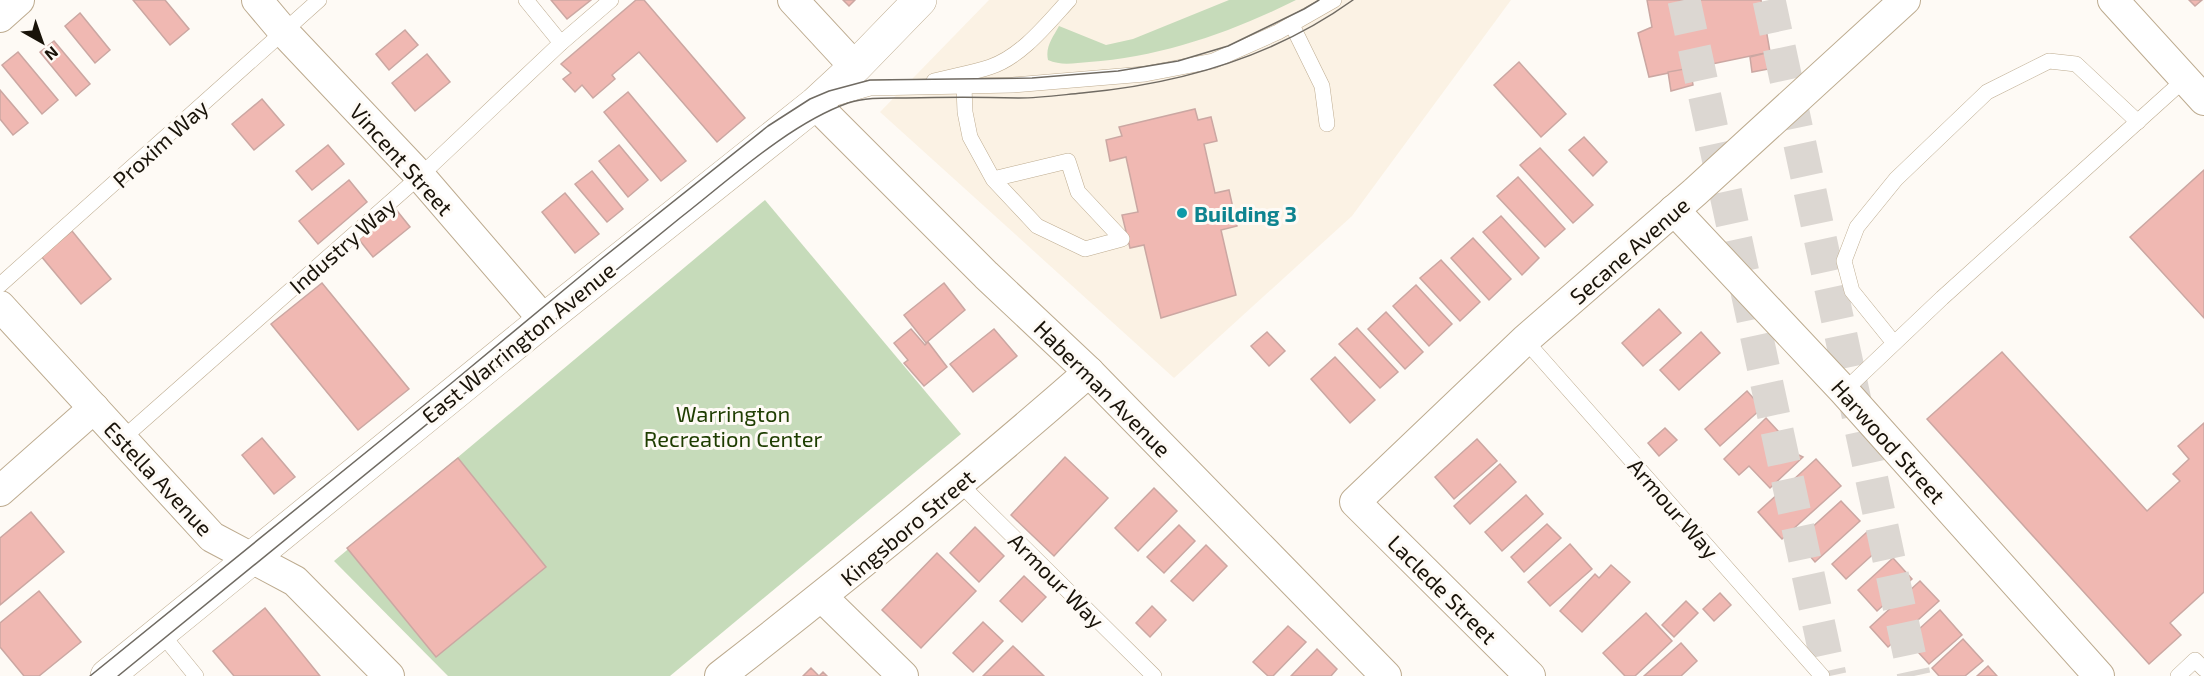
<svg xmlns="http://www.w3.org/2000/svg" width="2204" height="676" viewBox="0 0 2204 676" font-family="'Exo 2',sans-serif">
<rect width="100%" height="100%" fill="#fefaf5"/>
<!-- built -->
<polygon fill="#fbf2e4" points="989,0 1511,0 1352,216 1174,378 880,112"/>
<!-- green -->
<g fill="#c6dbba">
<path d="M1229,0H1296C1232,32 1161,57 1089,62C1075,63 1061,66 1048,60C1045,47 1053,37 1059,26L1106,45L1133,39Z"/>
<polygon points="765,200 961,434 670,676 448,676 334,561"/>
</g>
<!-- building -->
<g fill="#f0b8b2" stroke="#cba7a2" stroke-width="1.5">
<polygon points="133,0 165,0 189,29 170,45"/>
<polygon points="551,0 591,0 567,19"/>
<polygon points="636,0 644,0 745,118 717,142 639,52 612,75 615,79 593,98 582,85 575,92 563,79 571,73 561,64"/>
<polygon points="843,0 855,0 849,6"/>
<polygon points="1647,0 1761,0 1770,52 1649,77 1638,33 1652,27"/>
<polygon points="2189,0 2202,0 2195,6"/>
<polygon points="80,13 110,50 95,63 65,26"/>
<polygon points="405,30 418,45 389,70 376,54"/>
<polygon points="54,41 90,84 76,96 40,52"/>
<polygon points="18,52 58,100 42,114 2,65"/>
<polygon points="1770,52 1774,68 1752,72 1750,57"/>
<polygon points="427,54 450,82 415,111 392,83"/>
<polygon points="1519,62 1566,114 1541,137 1494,85"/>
<polygon points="1690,68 1693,85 1671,91 1668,72"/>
<polygon points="0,90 28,123 13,135 0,119"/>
<polygon points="628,92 686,161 661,181 604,112"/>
<polygon points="262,99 284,125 254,150 232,124"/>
<polygon points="1195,109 1198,120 1211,117 1217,141 1204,144 1215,193 1229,190 1237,226 1221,230 1236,295 1161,318 1144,245 1130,248 1122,215 1138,212 1126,157 1110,161 1106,140 1122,136 1119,127"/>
<polygon points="1584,137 1607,162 1593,176 1569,150"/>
<polygon points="328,145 344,164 312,190 296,171"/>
<polygon points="619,145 648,180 628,197 599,161"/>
<polygon points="1540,148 1593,205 1573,223 1520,165"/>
<polygon points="2204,170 2204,318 2130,237"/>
<polygon points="592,171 623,209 607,222 575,184"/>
<polygon points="1518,177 1565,229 1545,247 1497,196"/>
<polygon points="349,180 367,202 318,244 299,221"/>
<polygon points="565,193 599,234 575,253 542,212"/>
<polygon points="394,207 410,227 373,257 357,237"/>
<polygon points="1501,216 1539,258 1522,275 1483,232"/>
<polygon points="72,231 111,279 81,304 41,256"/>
<polygon points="1473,238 1511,279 1489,300 1451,258"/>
<polygon points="1441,260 1480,302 1460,321 1420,278"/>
<polygon points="322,283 409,389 358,430 271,324"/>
<polygon points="944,283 965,310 926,343 904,315"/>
<polygon points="1416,285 1452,324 1429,346 1393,306"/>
<polygon points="1659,309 1681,333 1643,366 1622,343"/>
<polygon points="1386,312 1423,352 1405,369 1368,329"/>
<polygon points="1357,328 1398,372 1380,388 1339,344"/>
<polygon points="911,329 925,345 928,342 947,367 924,386 904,363 908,360 894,343"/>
<polygon points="994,329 1017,356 973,392 950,364"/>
<polygon points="1267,332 1285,351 1269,366 1251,346"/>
<polygon points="1701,332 1720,353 1679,390 1660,370"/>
<polygon points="2002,352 2147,511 2180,481 2173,474 2189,459 2178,446 2204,423 2204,592 2170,623 2181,635 2149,664 1927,419"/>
<polygon points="1335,357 1375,400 1350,423 1311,379"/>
<polygon points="1747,391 1762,408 1720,446 1705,429"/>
<polygon points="1766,418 1790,444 1786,449 1803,457 1770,488 1749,466 1739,475 1724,459"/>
<polygon points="1665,428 1677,440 1659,456 1648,443"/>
<polygon points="262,438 295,477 274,494 242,455"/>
<polygon points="1477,439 1497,461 1454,499 1435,477"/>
<polygon points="1065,457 1108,498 1054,556 1011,515"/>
<polygon points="458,458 546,567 436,657 347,548"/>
<polygon points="1816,459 1841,486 1782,539 1758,512"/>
<polygon points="1500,464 1516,482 1470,524 1454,506"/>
<polygon points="1154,488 1177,511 1138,551 1115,528"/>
<polygon points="1526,495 1543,514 1502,551 1485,532"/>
<polygon points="1841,501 1860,521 1815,562 1797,541"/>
<polygon points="31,512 64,552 0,605 0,538"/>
<polygon points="1547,524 1561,538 1524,572 1511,557"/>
<polygon points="1179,525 1195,541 1164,573 1147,557"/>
<polygon points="975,527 1004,556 979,582 950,553"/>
<polygon points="1867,532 1881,547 1846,579 1832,564"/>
<polygon points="1570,544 1592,569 1550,606 1528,582"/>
<polygon points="1206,545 1227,566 1193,601 1171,581"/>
<polygon points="937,553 976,591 921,648 882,610"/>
<polygon points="1893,558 1912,579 1877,611 1858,590"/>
<polygon points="1611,565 1630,582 1582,632 1560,611 1595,574 1599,578"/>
<polygon points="1024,576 1046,597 1022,622 1000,601"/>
<polygon points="1920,581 1939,601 1888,647 1870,627"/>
<polygon points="39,591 81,642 39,676 24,676 0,647 0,623"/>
<polygon points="1720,593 1731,605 1714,621 1703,609"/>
<polygon points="1686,601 1698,613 1674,637 1662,625"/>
<polygon points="1152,606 1166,620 1150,637 1136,623"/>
<polygon points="265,608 320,676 234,676 213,651"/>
<polygon points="1940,610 1962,635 1929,664 1907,640"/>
<polygon points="1646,613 1672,641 1635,676 1625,676 1603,653"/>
<polygon points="983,622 1003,641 973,672 953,653"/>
<polygon points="1288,626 1306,642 1273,676 1268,676 1253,662"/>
<polygon points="1963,639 1983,661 1965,676 1939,676 1932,668"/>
<polygon points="1681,643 1697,661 1681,676 1644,676"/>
<polygon points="1013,646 1044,676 983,676"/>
<polygon points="1317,649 1337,669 1331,676 1291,676"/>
<polygon points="1988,666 1997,676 1977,676"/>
<polygon points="811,668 819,676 823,672 827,676 803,676"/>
</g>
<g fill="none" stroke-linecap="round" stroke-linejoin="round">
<!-- highway-tunnel -->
<g stroke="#dcd7d2" stroke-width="33" stroke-dasharray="33 16" stroke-linecap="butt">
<polyline points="1684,0 1830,676"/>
<polyline points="1769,0 1914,676"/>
</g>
<!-- lane casing -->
<g stroke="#bdab8f" stroke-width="16">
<g id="lane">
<polyline points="526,0 561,43"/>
<polyline points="1292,25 1322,86 1327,124"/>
<path d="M934,81C952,76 972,73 990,67C1021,57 1047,24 1069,0"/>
<polyline points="964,87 965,112 970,137 993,179 1037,226 1085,249 1122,239 1078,192 1068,161 993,179"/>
<polyline points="832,99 870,88 1013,85 1145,74 1213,61 1278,32 1334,0"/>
<polyline points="0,285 319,0"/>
<polyline points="1525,340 1822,676"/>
<polyline points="1894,343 1852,291 1844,261 1857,227 1896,179 1987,92 2049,61 2076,64 2138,122"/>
<polyline points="1844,391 1942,298 2185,79"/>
<polyline points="122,439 420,176 561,43 611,0"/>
<polyline points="960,484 1154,676"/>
<polyline points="161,633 196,676"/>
<polyline points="2178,676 2195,660 2204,669"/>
</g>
</g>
<!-- street casing -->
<g stroke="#bdab8f" stroke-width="32">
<g id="street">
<polyline points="257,0 284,32 420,176 544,320"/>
<polyline points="793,0 855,67"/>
<polyline points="2113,0 2204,100"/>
<polyline points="0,17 19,0"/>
<polyline points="815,104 986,275 1089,372 1386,676"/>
<polyline points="1674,210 1844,391 2099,676"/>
<polyline points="0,306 212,537 295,581 389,676"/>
<polyline points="0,491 94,408"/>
<polyline points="822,597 903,676"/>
<path d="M720,676C846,578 969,477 1089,372"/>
<polyline points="1530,676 1355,502 1525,340 1695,192 1905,0"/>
</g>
</g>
<!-- secondary casing -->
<g stroke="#bdab8f" stroke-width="34">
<polyline id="secondary" points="107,676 544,320 815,104 855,67 920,0"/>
</g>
<!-- lane -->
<use href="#lane" stroke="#fff" stroke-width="15"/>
<!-- street -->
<use href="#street" stroke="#fff" stroke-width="30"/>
<!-- secondary -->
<use href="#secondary" stroke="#fff" stroke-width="33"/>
<!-- tram -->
<g stroke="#706b63" stroke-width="1.5">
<polyline points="90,676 454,381 600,260 768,126 810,99 829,91 870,80 1032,78 1118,71 1178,61 1228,46 1304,9 1319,0"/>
<path d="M118,676L680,218C729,180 789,124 848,103C865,97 887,98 906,98C944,97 981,97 1019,98C1040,98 1061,95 1082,93C1179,84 1274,57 1353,0"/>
</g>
</g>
<!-- markers -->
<circle fill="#0f9aa8" stroke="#fefaf5" stroke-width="2" cx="1182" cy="213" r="6"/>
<g text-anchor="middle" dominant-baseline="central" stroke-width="6" stroke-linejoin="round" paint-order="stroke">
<!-- street labels -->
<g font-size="22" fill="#191309" stroke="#fefaf5">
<text transform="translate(160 143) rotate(-42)">Proxim Way</text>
<text transform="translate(402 159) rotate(48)">Vincent Street</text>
<text transform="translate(342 245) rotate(-41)">Industry Way</text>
<text transform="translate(1629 250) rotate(-41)">Secane Avenue</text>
<text transform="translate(518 342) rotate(-39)">East Warrington Avenue</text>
<text transform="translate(1103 388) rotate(45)">Haberman Avenue</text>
<text transform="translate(1889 441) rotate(48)">Harwood Street</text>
<text transform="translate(159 478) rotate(47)">Estella Avenue</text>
<text transform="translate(1674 508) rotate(49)">Armour Way</text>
<text transform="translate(907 527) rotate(-40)">Kingsboro Street</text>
<text transform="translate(1057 580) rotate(45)">Armour Way</text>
<text transform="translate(1443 589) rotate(45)">Laclede Street</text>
</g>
<!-- culture labels -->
<g font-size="22" font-weight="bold" fill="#0d838f" stroke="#fefaf5" text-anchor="start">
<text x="1194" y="213">Building 3</text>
</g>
<!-- park labels -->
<g font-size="22" fill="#1e3d00" stroke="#fefaf5">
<text x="733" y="413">Warrington<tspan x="733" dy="25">Recreation Center</tspan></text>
</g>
</g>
<!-- north arrow -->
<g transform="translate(42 42) rotate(140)" stroke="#fefaf5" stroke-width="4.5" paint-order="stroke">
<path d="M0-4.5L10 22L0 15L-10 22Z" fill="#191309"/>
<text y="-9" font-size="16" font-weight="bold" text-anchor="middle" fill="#191309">N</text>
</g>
</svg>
